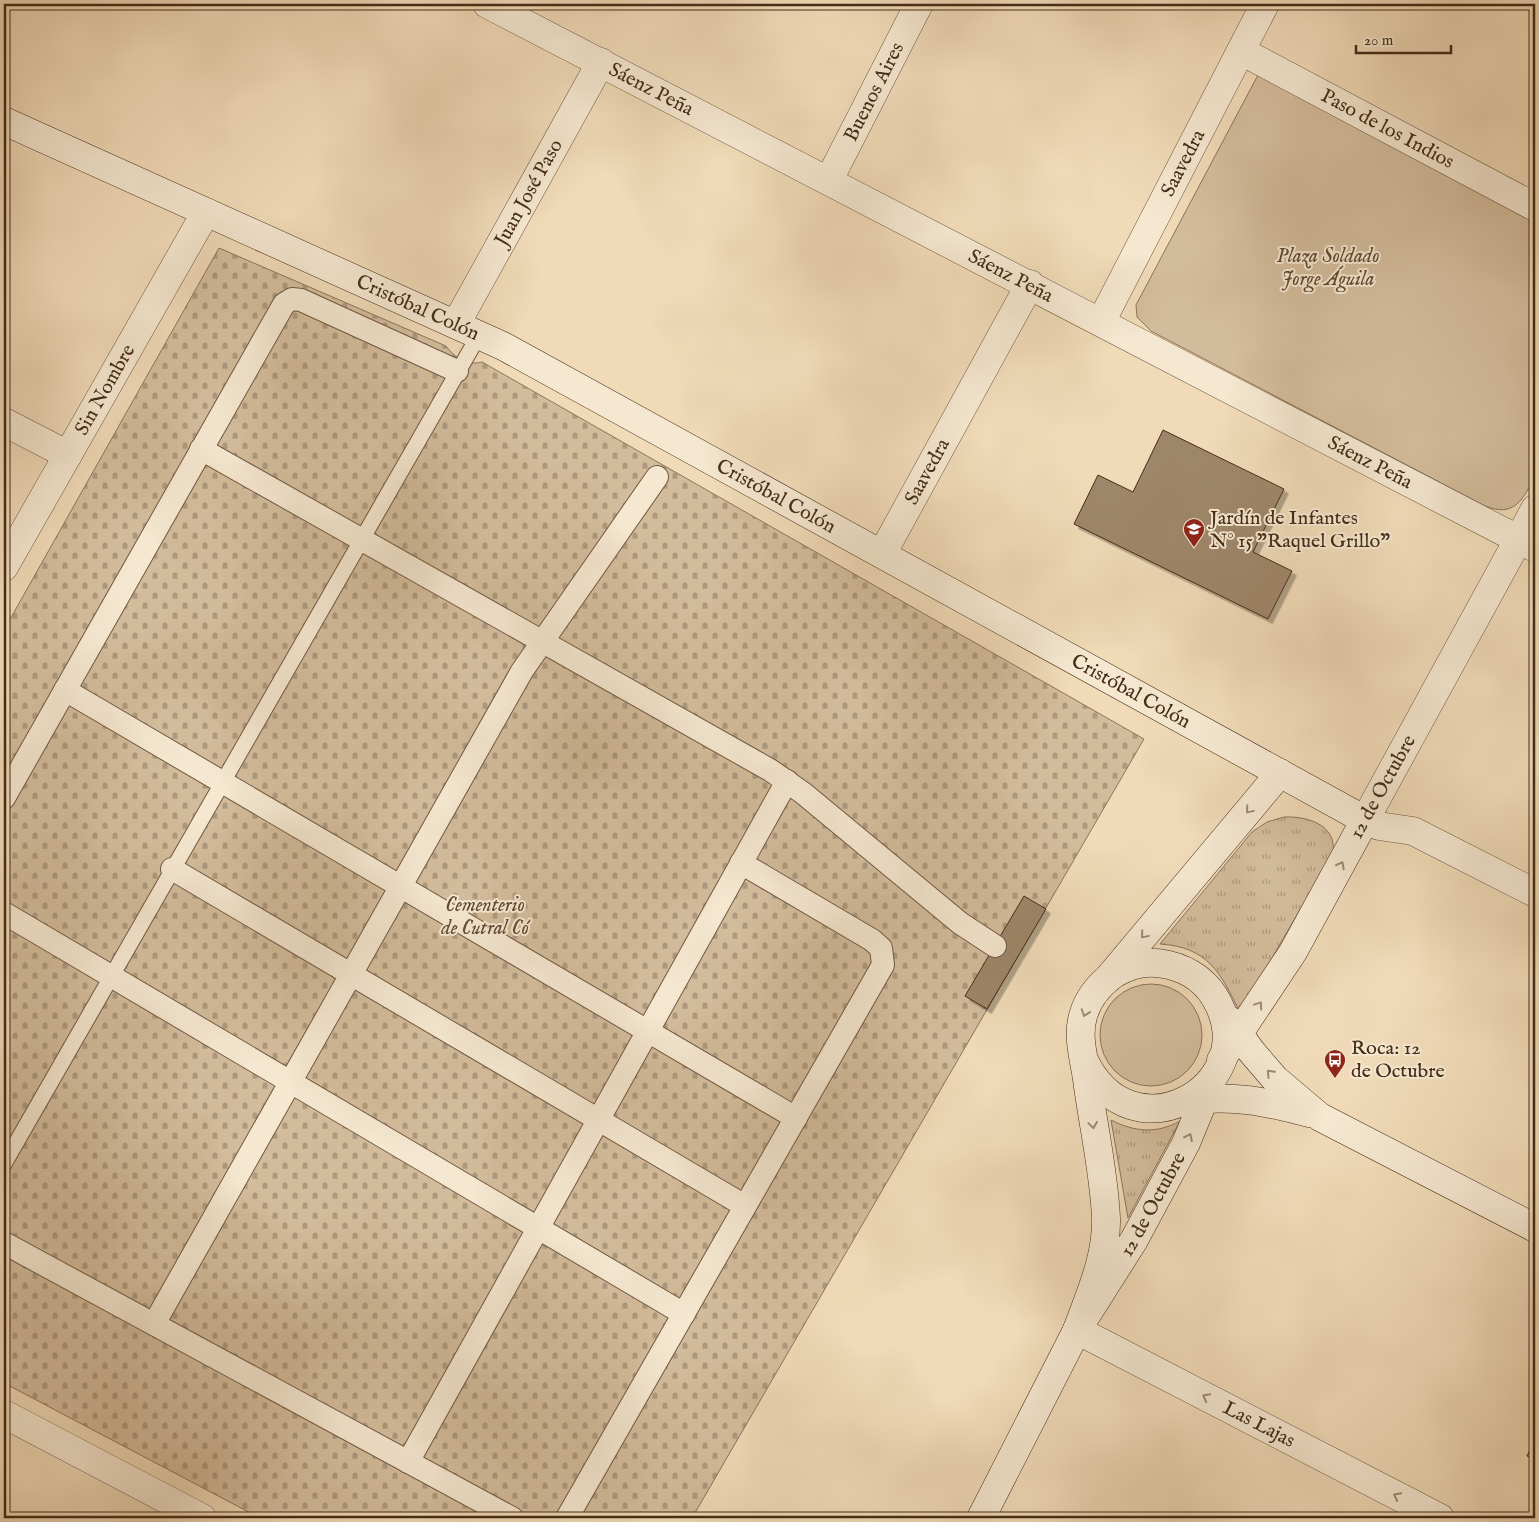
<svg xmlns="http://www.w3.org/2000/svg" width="1539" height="1522" viewBox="0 0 1539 1522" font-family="'IM FELL English',serif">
<defs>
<pattern id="grass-tufts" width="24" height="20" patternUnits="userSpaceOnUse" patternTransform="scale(1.25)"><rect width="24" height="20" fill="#d3bc9c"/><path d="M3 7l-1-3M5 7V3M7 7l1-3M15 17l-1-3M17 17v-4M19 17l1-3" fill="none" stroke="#ad997e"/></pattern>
<pattern id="cemetery-stones" width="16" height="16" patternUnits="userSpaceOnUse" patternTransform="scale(1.25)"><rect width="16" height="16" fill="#d3bc9c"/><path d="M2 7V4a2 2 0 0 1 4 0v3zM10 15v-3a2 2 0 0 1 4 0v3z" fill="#ad997e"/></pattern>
<filter id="shadow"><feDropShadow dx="4.5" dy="4.5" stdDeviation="0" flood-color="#0004"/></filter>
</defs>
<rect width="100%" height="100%" fill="#f0dab7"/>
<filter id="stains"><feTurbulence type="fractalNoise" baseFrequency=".004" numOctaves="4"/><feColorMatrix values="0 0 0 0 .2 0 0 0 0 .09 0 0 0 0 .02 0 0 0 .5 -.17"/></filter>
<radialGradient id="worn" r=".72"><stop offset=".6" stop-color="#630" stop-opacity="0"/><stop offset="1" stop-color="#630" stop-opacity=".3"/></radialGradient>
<!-- grass -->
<g fill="url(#grass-tufts)" stroke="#8c745a">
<path d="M1284,817C1306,816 1337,824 1333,853L1240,1013C1221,973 1208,947 1160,944L1252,832L1267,822Z"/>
<path d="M1111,1120C1134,1132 1157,1134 1180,1121L1128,1218Z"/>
</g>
<!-- cemetery -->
<path fill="url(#cemetery-stones)" stroke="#8c745a" d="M219,248L446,346C455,358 467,366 482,362L1144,739L692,1518H260L4,1383V630Z"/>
<!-- green -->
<g fill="#d3bc9c" stroke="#8c745a">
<path d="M1258,75L1535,222V476C1523,499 1515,518 1485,506L1151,331L1137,317L1136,305Z"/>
<circle cx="1151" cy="1035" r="51"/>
</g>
<!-- building -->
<g fill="#9e866b" stroke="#452c18" filter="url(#shadow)">
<polygon points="1163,430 1284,489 1253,552 1292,571 1268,619 1074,524 1098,475 1133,492"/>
<polygon points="1024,896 1046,909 987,1009 965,996"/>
<polygon points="1535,1440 1535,1460 1527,1456"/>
</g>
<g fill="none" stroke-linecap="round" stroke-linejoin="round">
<!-- service casing -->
<g stroke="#705840" stroke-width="17">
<polyline id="service" points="4,1164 479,335"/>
</g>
<!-- pedestrian casing -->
<g stroke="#705840" stroke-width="24">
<g id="pedestrian">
<polyline points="201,449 770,770 803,793 960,923 995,946"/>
<polyline points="65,690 796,1118"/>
<polyline points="4,798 284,304 292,299 301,300 457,371"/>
<polyline points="172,869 745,1206"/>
<polyline points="4,913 684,1314"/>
<polyline points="4,1243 512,1518"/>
<polyline points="154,1324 522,671 657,477"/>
<polyline points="408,1462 787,781"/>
<polyline points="567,1518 883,965 881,948 872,940 741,863"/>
</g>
</g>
<!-- minor casing -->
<g stroke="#705840" stroke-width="29">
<g id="minor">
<path id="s1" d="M487,4L1535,548"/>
<path id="s2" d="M1241,51L1535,207"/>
<path id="s3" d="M829,180L919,4"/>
<path id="s4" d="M1101,322L1265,4"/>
<path id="s5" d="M456,324L601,62"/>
<polyline points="4,422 68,455"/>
<polyline points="1535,509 1365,820 1379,826 1413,831 1535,893"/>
<path id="s6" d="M882,554L1030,284"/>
<path id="s7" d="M4,567L206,212"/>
<path id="s8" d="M1077,1330L1440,1518"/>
<polyline points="4,1414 202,1518"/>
</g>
</g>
<!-- secondary casing -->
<g stroke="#452c18" stroke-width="29">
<g id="secondary">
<path id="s9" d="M4,121L503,346L1365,820L1293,952L1221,1060"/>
<polyline points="1111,975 1280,773"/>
<polyline points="1229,1020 1251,1051 1275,1079 1320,1117 1535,1228"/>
<path d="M1189,1101C1231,1094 1268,1102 1309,1113"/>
<path d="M1077,1330C1090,1294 1107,1258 1106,1218C1104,1172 1093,1125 1087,1079C1084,1058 1077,1037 1083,1016C1088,998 1100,984 1114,974C1130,964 1150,960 1169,965C1190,970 1208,983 1218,1003C1261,1087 1131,1160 1084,1060"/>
<path id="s10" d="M981,1518L1077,1330L1134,1240L1186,1143L1212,1080"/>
</g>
</g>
<!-- service -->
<use href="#service" stroke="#f5e7d0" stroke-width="15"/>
<!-- pedestrian -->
<use href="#pedestrian" stroke="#f5e7d0" stroke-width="22"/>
<!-- minor -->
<use href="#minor" stroke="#f5e7d0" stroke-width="28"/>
<!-- secondary -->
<use href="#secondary" stroke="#f5e7d0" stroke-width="28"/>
</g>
<!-- one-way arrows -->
<defs><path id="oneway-chevron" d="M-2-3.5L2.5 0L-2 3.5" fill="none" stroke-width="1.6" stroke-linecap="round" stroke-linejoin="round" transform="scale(1.25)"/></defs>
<g stroke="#9d8a74">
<use href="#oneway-chevron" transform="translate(1249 810) rotate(130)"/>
<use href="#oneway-chevron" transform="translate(1341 865) rotate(-62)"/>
<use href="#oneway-chevron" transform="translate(1144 935) rotate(130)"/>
<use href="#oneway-chevron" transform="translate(1259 1005) rotate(-56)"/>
<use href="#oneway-chevron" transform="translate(1085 1013) rotate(109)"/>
<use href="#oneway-chevron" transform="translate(1270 1073) rotate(-133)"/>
<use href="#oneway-chevron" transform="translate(1093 1125) rotate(82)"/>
<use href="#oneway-chevron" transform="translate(1189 1137) rotate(-64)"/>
<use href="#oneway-chevron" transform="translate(1206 1397) rotate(-153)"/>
<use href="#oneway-chevron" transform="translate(1397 1496) rotate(-153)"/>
</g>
<!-- icons -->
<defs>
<g id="school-pin" transform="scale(1.125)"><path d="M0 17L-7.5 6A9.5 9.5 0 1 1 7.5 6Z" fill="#8f2418" stroke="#f5e7d0"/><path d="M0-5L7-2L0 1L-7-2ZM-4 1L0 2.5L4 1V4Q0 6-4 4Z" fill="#fff"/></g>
<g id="bus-pin" transform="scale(1.125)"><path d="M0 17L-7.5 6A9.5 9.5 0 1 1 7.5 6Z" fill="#8f2418" stroke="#f5e7d0"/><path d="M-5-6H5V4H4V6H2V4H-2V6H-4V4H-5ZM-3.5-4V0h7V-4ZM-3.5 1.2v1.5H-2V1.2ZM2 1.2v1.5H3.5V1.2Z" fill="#fff"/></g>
</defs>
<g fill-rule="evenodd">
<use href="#school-pin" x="1194" y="529"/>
<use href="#bus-pin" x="1335" y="1060"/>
</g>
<g text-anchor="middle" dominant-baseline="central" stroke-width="4" stroke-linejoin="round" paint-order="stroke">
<!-- street labels -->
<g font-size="20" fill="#452c18" stroke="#f5e7d0">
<text stroke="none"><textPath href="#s1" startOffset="185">Sáenz Peña</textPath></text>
<text stroke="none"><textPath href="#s3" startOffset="99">Buenos Aires</textPath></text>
<text stroke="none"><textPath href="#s2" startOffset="166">Paso de los Indios</textPath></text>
<text stroke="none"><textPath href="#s4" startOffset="179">Saavedra</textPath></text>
<text stroke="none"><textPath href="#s5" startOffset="150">Juan José Paso</textPath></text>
<text stroke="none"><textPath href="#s1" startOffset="590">Sáenz Peña</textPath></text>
<text stroke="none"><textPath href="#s9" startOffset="454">Cristóbal Colón</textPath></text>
<text stroke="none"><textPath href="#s7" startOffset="204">Sin Nombre</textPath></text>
<text stroke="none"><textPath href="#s1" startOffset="995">Sáenz Peña</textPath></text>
<text stroke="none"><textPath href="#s6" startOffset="94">Saavedra</textPath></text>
<text stroke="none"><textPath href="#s9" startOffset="859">Cristóbal Colón</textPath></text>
<text stroke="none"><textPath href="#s9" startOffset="1264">Cristóbal Colón</textPath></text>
<text transform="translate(1383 787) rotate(-61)">12 de Octubre</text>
<text stroke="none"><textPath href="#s10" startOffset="358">12 de Octubre</textPath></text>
<text stroke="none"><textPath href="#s8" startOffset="205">Las Lajas</textPath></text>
</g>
<!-- park labels -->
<g font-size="20" font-style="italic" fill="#614932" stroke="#f5e7d0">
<text x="1328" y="256">Plaza Soldado<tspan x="1328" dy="23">Jorge Águila</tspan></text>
<text x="485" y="905">Cementerio<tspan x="485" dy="23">de Cutral Có</tspan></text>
</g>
<!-- poi labels -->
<g font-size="20" fill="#452c18" stroke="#f5e7d0" text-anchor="start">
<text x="1210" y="518">Jardín de Infantes<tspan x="1210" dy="23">N° 15 "Raquel Grillo"</tspan></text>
<text x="1351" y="1048">Roca: 12<tspan x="1351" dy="23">de Octubre</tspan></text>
</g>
</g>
<!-- margin -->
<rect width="1539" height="1522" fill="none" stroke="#f0dab7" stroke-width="20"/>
<rect x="5" y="5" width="1529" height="1512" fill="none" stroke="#452c18" stroke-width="2.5"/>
<rect x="10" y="10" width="1519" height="1502" fill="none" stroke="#452c18"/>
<!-- scale -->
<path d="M1356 45v8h95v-8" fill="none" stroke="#452c18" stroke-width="2.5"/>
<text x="1364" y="45" font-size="15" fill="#452c18" stroke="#f5e7d0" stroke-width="4" paint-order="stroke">20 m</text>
<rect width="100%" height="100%" filter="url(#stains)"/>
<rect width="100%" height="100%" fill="url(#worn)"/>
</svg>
